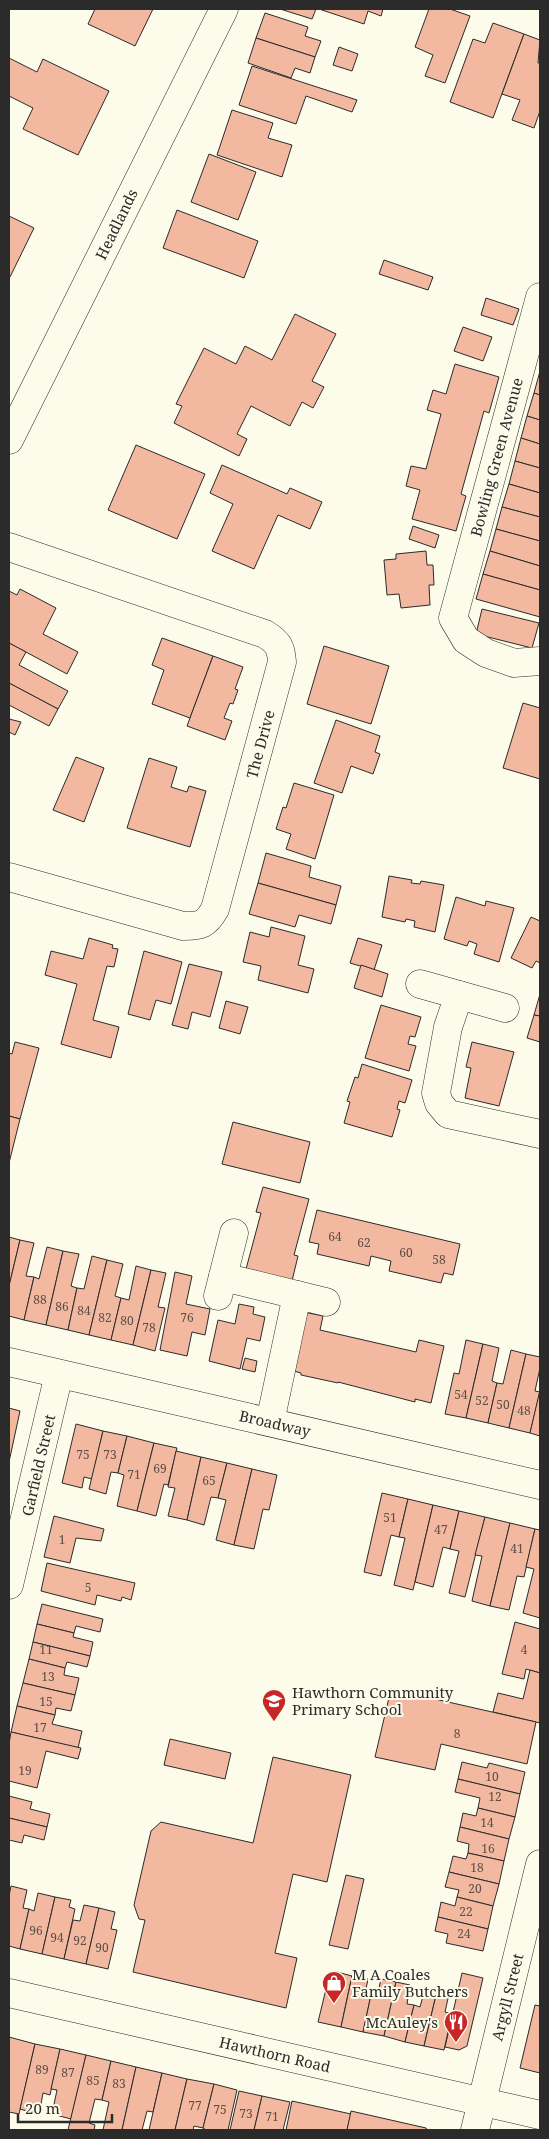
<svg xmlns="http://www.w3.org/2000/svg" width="549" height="2139" viewBox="0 0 549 2139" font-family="'Noto Serif',serif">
<rect width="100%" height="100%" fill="#fdfbea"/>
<!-- building -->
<g fill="#f2b8a0" stroke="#2b2b2b">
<polygon points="95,9 153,9 135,46 88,24"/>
<polygon points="280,9 316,9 312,19"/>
<polygon points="319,9 383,9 381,16 368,11 364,24"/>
<polygon points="429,9 450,9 470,16 445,83 425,76 433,55 415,47"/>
<polygon points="265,13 308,27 305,36 321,41 315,57 256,38"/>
<polygon points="493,23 524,34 493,118 450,102 473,39 485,43"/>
<polygon points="524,34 540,40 538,63 540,63 540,111 534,128 512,120 520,100 502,94"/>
<polygon points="256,38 315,57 310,73 295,68 291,78 248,63"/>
<polygon points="339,47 358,54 352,71 333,65"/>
<polygon points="9,58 37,72 43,59 109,91 78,155 23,129 33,108 9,96"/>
<polygon points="252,66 357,100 352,112 306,96 296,124 239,105"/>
<polygon points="232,110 273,123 268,138 292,145 282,177 217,155"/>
<polygon points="209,154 256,172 238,220 191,202"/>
<polygon points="177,210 258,241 244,278 163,248"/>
<polygon points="9,216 34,228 10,277 9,276"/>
<polygon points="384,260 433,277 428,290 379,274"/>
<polygon points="486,298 519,309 513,325 481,315"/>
<polygon points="295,314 336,334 312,381 324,387 313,408 302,402 290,426 251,406 237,434 247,439 239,456 174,423 182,406 176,404 204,348 236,364 245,346 272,360"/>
<polygon points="463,327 492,337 483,361 454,351"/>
<polygon points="455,364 499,377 489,413 484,411 461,494 466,496 456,531 412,519 420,490 406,486 411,466 426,469 441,414 427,410 433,390 446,394"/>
<polygon points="540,371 540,395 534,393"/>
<polygon points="534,393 540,395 540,420 527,416"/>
<polygon points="527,416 540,420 540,444 521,438"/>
<polygon points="521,438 540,444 540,468 515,461"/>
<polygon points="136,445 205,474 177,539 108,510"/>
<polygon points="515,461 540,468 540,493 509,484"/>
<polygon points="222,465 287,494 290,488 322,502 310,529 278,515 254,569 212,551 233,504 210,493"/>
<polygon points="509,484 540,493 540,517 502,507"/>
<polygon points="502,507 540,517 540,541 496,529"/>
<polygon points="413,526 439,535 435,548 409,539"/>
<polygon points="496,529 540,541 540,566 490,551"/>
<polygon points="426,551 427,565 433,565 434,585 429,585 430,605 401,608 399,594 387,595 384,560 396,559 396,554"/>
<polygon points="490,551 540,566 540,590 483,574"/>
<polygon points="483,574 540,590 540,617 476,599"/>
<polygon points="20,589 56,608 43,634 78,652 67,674 9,643 9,591 17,595"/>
<polygon points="482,609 539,623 532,648 476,634"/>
<polygon points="162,638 213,656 190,718 152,704 164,670 152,665"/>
<polygon points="9,643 26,652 19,665 68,691 58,709 9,683"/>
<polygon points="324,646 389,666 371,724 307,704"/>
<polygon points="213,656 243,667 235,689 238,690 233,704 230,703 224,718 232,721 225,740 187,726"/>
<polygon points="9,683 58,709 49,726 9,705"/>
<polygon points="523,703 540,708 540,779 503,768"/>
<polygon points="9,719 21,722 15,735 9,732"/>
<polygon points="336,720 380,736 375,752 380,754 373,774 351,766 342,793 314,783"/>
<polygon points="76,757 104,768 84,822 53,810"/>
<polygon points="149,758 177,767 171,787 187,792 189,786 206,791 190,847 127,828"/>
<polygon points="294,783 334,795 315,859 286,849 291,834 276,829 283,807 286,808"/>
<polygon points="266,853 311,866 309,877 341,886 336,905 258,883"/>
<polygon points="389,876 412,880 411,883 420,884 421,881 444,885 435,932 414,927 415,921 406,919 405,922 382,917"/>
<polygon points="258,883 336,905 331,924 299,915 295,927 249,914"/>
<polygon points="456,897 485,906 486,901 514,908 499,962 474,954 477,944 469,941 467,946 444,939"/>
<polygon points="531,917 540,921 540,963 536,961 532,968 511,958"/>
<polygon points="271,927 305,936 298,965 314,969 308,993 258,980 261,966 243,962 250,932 269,937"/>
<polygon points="89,938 113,945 112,948 118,949 114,967 107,966 93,1020 119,1027 111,1058 61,1044 77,984 45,975 51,951 83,959"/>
<polygon points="358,938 382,945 374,970 350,963"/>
<polygon points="144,951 182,962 171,1004 156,1000 150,1020 128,1014"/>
<polygon points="189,964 222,972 210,1017 192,1012 188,1029 172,1025"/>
<polygon points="361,965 388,974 382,997 354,988"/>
<polygon points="540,994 540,1016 534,1015"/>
<polygon points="226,1001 248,1007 240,1034 219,1028"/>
<polygon points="381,1005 421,1017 415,1037 410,1036 408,1044 416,1046 409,1071 365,1058"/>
<polygon points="534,1015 540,1016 540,1042 527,1038"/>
<polygon points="15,1042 39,1048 20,1119 9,1116 9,1053 12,1054"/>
<polygon points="472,1042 514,1052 499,1106 465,1098 471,1068 466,1067"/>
<polygon points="362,1064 412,1080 405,1103 399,1101 397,1109 400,1110 392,1137 344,1123 350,1102 347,1101 355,1077 358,1078"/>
<polygon points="9,1116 20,1119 9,1163"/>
<polygon points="233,1122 310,1142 300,1183 222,1164"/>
<polygon points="263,1187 309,1199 294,1255 298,1256 292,1281 246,1269 261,1213 256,1212"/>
<polygon points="317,1210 460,1244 453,1275 444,1273 441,1283 389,1271 391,1261 371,1256 369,1266 317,1254 319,1244 309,1242"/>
<polygon points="9,1237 20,1240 9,1286"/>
<polygon points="20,1240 34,1243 26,1276 34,1277 24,1320 9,1316 9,1286"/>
<polygon points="47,1247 63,1251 46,1325 24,1320 34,1277 39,1279"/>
<polygon points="63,1251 79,1254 71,1286 77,1288 68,1330 46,1325"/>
<polygon points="92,1256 107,1260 89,1335 68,1330 77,1288 84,1289"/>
<polygon points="107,1260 123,1264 115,1296 121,1298 111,1340 89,1335"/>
<polygon points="136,1266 151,1270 133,1345 111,1340 121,1298 129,1300"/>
<polygon points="151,1270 166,1273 158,1307 165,1308 155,1351 133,1345"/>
<polygon points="175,1272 192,1276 186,1304 210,1309 205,1335 192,1332 187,1356 160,1350"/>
<polygon points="239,1304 254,1307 253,1314 265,1317 260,1341 247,1338 240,1369 209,1361 218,1320 235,1324"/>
<polygon points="299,1311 323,1316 320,1330 416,1352 419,1340 444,1346 431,1403 415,1399 415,1402 338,1382 338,1383 301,1375 301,1373 286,1369"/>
<polygon points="466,1340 483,1344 466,1418 445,1414 454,1373 459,1374"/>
<polygon points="483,1344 499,1348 492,1381 497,1383 488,1423 466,1418"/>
<polygon points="511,1350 526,1354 509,1428 488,1423 497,1383 503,1384"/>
<polygon points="526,1354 540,1357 540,1368 535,1391 540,1392 530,1433 509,1428"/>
<polygon points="245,1358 257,1361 255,1372 242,1369"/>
<polygon points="540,1390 540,1436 530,1433"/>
<polygon points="9,1408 20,1411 9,1462"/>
<polygon points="76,1424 103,1431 92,1479 84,1477 82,1488 62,1483"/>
<polygon points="103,1431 127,1436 118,1473 111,1472 106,1494 89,1489"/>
<polygon points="127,1436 154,1443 137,1511 117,1506 124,1475 118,1473"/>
<polygon points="154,1443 177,1448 168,1485 164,1484 156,1516 137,1511"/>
<polygon points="176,1451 201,1457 187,1520 168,1516 175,1488 168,1487"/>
<polygon points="201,1457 227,1463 218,1498 211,1497 204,1525 187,1520"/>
<polygon points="227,1463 252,1469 234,1545 216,1540 226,1500 218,1498"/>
<polygon points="252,1469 277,1475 269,1510 263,1509 254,1549 234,1545"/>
<polygon points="382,1493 408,1499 399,1537 391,1535 381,1576 364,1572"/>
<polygon points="408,1499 433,1505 413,1590 394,1585 405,1538 399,1537"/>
<polygon points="433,1505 459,1511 450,1549 443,1547 433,1587 415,1582"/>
<polygon points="459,1511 485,1517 465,1597 449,1593 459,1551 450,1549"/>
<polygon points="54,1516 104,1529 101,1541 76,1538 70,1563 44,1557"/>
<polygon points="485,1517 510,1523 490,1606 472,1601 482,1556 475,1555"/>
<polygon points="510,1523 535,1529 524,1577 517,1576 509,1610 490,1606"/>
<polygon points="535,1529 540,1530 540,1618 523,1613 534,1569 526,1567"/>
<polygon points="47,1563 135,1583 131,1600 122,1597 121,1601 97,1595 95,1605 41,1591"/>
<polygon points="42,1604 103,1619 100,1632 76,1626 74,1633 37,1624"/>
<polygon points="515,1622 540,1629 540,1673 526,1669 524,1679 502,1674"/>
<polygon points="37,1624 74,1633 73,1637 93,1642 90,1656 33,1642"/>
<polygon points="33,1642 90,1656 87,1667 67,1662 65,1668 29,1659"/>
<polygon points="29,1659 65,1668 64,1675 79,1678 75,1695 23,1683"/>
<polygon points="530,1670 540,1673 540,1723 493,1712 498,1693 523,1699"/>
<polygon points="23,1683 75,1695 71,1711 56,1708 55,1715 17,1706"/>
<polygon points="391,1689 536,1722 527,1764 441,1744 435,1770 375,1757"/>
<polygon points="17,1706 55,1715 52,1724 82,1731 78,1748 11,1732"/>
<polygon points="11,1732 81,1748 78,1759 46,1751 37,1788 9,1781 9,1744"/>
<polygon points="170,1739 231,1753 225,1779 164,1765"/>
<polygon points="273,1757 351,1775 327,1882 293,1874 275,1953 297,1958 286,2008 133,1972 145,1920 139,1919 134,1905 151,1831 161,1822 253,1843"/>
<polygon points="462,1762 487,1768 489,1763 525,1772 520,1794 458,1779"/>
<polygon points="458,1779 520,1794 515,1817 478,1808 480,1798 455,1792"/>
<polygon points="9,1796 32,1802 30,1809 50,1814 47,1827 9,1818"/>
<polygon points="478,1808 515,1817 509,1839 460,1827 463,1813 476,1816"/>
<polygon points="9,1818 47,1827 44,1840 24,1835 22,1843 9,1840"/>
<polygon points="460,1827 509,1839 504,1861 468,1853 469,1844 457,1841"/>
<polygon points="468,1853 504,1861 499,1884 449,1872 453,1856 466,1859"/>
<polygon points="449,1872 499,1884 493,1906 457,1897 459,1890 445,1887"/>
<polygon points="346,1875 364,1879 348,1949 329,1945"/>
<polygon points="11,1886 27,1890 23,1908 29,1909 20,1949 9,1946 9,1896"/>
<polygon points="38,1893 55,1897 42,1954 20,1949 29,1909 34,1911"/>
<polygon points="55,1897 71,1900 69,1907 75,1909 64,1959 42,1954"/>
<polygon points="457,1897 493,1906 488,1929 438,1917 441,1902 455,1906"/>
<polygon points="84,1905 99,1908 86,1964 64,1959 73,1920 80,1921"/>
<polygon points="99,1908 115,1912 111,1929 117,1930 108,1969 86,1964"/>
<polygon points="438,1917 488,1929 483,1951 446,1943 448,1934 435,1931"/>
<polygon points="337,1972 352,1976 341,2027 318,2022 327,1985 334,1986"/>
<polygon points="462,1973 483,1978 467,2046 459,2050 445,2047"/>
<polygon points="352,1976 368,1979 365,1994 371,1995 363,2032 341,2027"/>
<polygon points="381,1979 396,1982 384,2036 363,2032 371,1995 377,1997"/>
<polygon points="396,1982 410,1985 407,2004 414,2005 405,2042 384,2036"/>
<polygon points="425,1989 437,1991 424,2046 405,2042 414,2005 420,2007"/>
<polygon points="437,1991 449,1994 445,2012 452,2014 444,2050 424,2046"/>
<polygon points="535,2005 540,2006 540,2073 520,2068"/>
<polygon points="9,2037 35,2044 19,2114 9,2112"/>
<polygon points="35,2044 60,2049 50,2095 43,2093 41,2104 33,2113 20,2109"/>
<polygon points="60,2049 86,2055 71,2119 52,2114 57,2090 51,2089"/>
<polygon points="86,2055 111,2061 102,2100 95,2099 89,2123 95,2125 94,2130 68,2130"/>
<polygon points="111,2061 136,2067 122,2130 103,2130 109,2102 102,2100"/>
<polygon points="136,2067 162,2073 153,2112 147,2111 142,2130 122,2130"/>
<polygon points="162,2073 187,2079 175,2130 149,2130"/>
<polygon points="187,2079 214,2084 203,2128 194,2126 193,2130 175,2130"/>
<polygon points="214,2084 237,2090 228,2130 206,2130 203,2128"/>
<polygon points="239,2091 262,2096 254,2130 230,2130"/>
<polygon points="262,2096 290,2102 283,2130 254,2130"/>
<polygon points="292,2101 351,2114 347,2130 286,2130"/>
<polygon points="351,2111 426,2128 427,2130 347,2130"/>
</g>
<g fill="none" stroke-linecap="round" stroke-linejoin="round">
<!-- minor casing -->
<g stroke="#2b2b2b" stroke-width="29">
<g id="minor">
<polyline points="540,297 453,618 466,640 486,653 514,663 540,661"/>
<polyline points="9,440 224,9"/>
<path d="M9,547L265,634C278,642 281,647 282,662L215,909C206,925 201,926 183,926L9,877"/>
<polyline points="420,984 505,1008"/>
<polyline points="459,995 448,1027 436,1093 439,1103 448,1114 540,1134"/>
<polyline points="223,1277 326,1302"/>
<polyline points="218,1296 234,1233"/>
<polyline points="9,1362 540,1485"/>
<polyline points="270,1422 297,1295"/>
<polyline points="9,1585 59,1374"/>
<polyline points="9,1993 540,2115"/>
<polyline points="475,2130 540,1864"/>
</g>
</g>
<!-- minor -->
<use href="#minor" stroke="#fdfbea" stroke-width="28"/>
</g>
<!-- icons -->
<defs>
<g id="school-pin" transform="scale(1.25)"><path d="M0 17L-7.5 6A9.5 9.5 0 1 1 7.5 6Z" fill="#c62828" stroke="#fdfbea"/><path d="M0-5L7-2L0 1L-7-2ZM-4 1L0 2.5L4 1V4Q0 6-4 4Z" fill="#fff"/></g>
<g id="shop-pin" transform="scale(1.25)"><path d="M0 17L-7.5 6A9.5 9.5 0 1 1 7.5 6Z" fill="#c62828" stroke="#fdfbea"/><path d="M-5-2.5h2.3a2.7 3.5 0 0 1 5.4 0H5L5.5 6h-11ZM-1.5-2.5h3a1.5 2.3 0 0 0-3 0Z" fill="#fff"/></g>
<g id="restaurant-pin" transform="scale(1.25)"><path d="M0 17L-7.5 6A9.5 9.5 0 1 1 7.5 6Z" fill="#c62828" stroke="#fdfbea"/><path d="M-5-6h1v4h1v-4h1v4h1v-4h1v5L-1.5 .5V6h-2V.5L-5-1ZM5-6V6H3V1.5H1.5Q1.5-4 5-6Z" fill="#fff"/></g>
</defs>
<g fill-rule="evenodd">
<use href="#school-pin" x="274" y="1701"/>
<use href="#shop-pin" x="334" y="1983"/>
<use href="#restaurant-pin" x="456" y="2022"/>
</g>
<g text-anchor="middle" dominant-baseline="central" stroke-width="4" stroke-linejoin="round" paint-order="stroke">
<!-- number labels -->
<g font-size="12" fill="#5d4e48">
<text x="335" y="1236">64</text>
<text x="364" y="1242">62</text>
<text x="406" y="1252">60</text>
<text x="439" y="1259">58</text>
<text x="40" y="1299">88</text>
<text x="62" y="1306">86</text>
<text x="84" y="1310">84</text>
<text x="105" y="1317">82</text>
<text x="187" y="1317">76</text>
<text x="127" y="1320">80</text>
<text x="149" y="1327">78</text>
<text x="461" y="1394">54</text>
<text x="482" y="1400">52</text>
<text x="503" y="1404">50</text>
<text x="524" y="1410">48</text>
<text x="83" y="1454">75</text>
<text x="110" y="1454">73</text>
<text x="160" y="1468">69</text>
<text x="134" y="1474">71</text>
<text x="209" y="1480">65</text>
<text x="390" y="1517">51</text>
<text x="441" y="1529">47</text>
<text x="62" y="1539">1</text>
<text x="517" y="1548">41</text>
<text x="88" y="1587">5</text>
<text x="46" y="1649">11</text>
<text x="524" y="1649">4</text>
<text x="48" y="1676">13</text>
<text x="46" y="1701">15</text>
<text x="40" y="1727">17</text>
<text x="457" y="1733">8</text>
<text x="25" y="1770">19</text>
<text x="492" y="1776">10</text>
<text x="495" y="1796">12</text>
<text x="487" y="1822">14</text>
<text x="488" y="1848">16</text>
<text x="477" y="1867">18</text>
<text x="475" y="1888">20</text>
<text x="466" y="1911">22</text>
<text x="36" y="1930">96</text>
<text x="464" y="1933">24</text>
<text x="57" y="1937">94</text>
<text x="80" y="1940">92</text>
<text x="102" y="1947">90</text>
<text x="42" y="2069">89</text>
<text x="68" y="2072">87</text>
<text x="93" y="2080">85</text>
<text x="119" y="2083">83</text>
<text x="195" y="2105">77</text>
<text x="220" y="2109">75</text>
<text x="246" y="2113">73</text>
<text x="272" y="2116">71</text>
</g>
<!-- street labels -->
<g font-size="15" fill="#2b2b2b" stroke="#fdfbea">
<text transform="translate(116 224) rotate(-64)">Headlands</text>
<text transform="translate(496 457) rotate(-75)">Bowling Green Avenue</text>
<text transform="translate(260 744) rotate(-75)">The Drive</text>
<text transform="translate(275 1423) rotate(13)">Broadway</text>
<text transform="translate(38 1465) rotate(-77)">Garfield Street</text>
<text transform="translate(507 1997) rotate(-76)">Argyll Street</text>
<text transform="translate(275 2054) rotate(13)">Hawthorn Road</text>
</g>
<!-- poi labels -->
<g font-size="15" fill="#2b2b2b" stroke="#fdfbea" text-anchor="start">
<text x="292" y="1692">Hawthorn Community<tspan x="292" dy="17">Primary School</tspan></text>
<text x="352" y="1974">M A Coales<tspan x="352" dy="17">Family Butchers</tspan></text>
<text x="438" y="2022" text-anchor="end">McAuley's</text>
</g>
</g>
<!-- border -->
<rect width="549" height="2139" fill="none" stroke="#2b2b2b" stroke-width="20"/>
<!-- scale -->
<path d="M18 2114v8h94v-8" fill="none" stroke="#2b2b2b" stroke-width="2.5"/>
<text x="25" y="2114" font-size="15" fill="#2b2b2b" stroke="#fdfbea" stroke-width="4" paint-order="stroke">20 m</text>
</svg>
